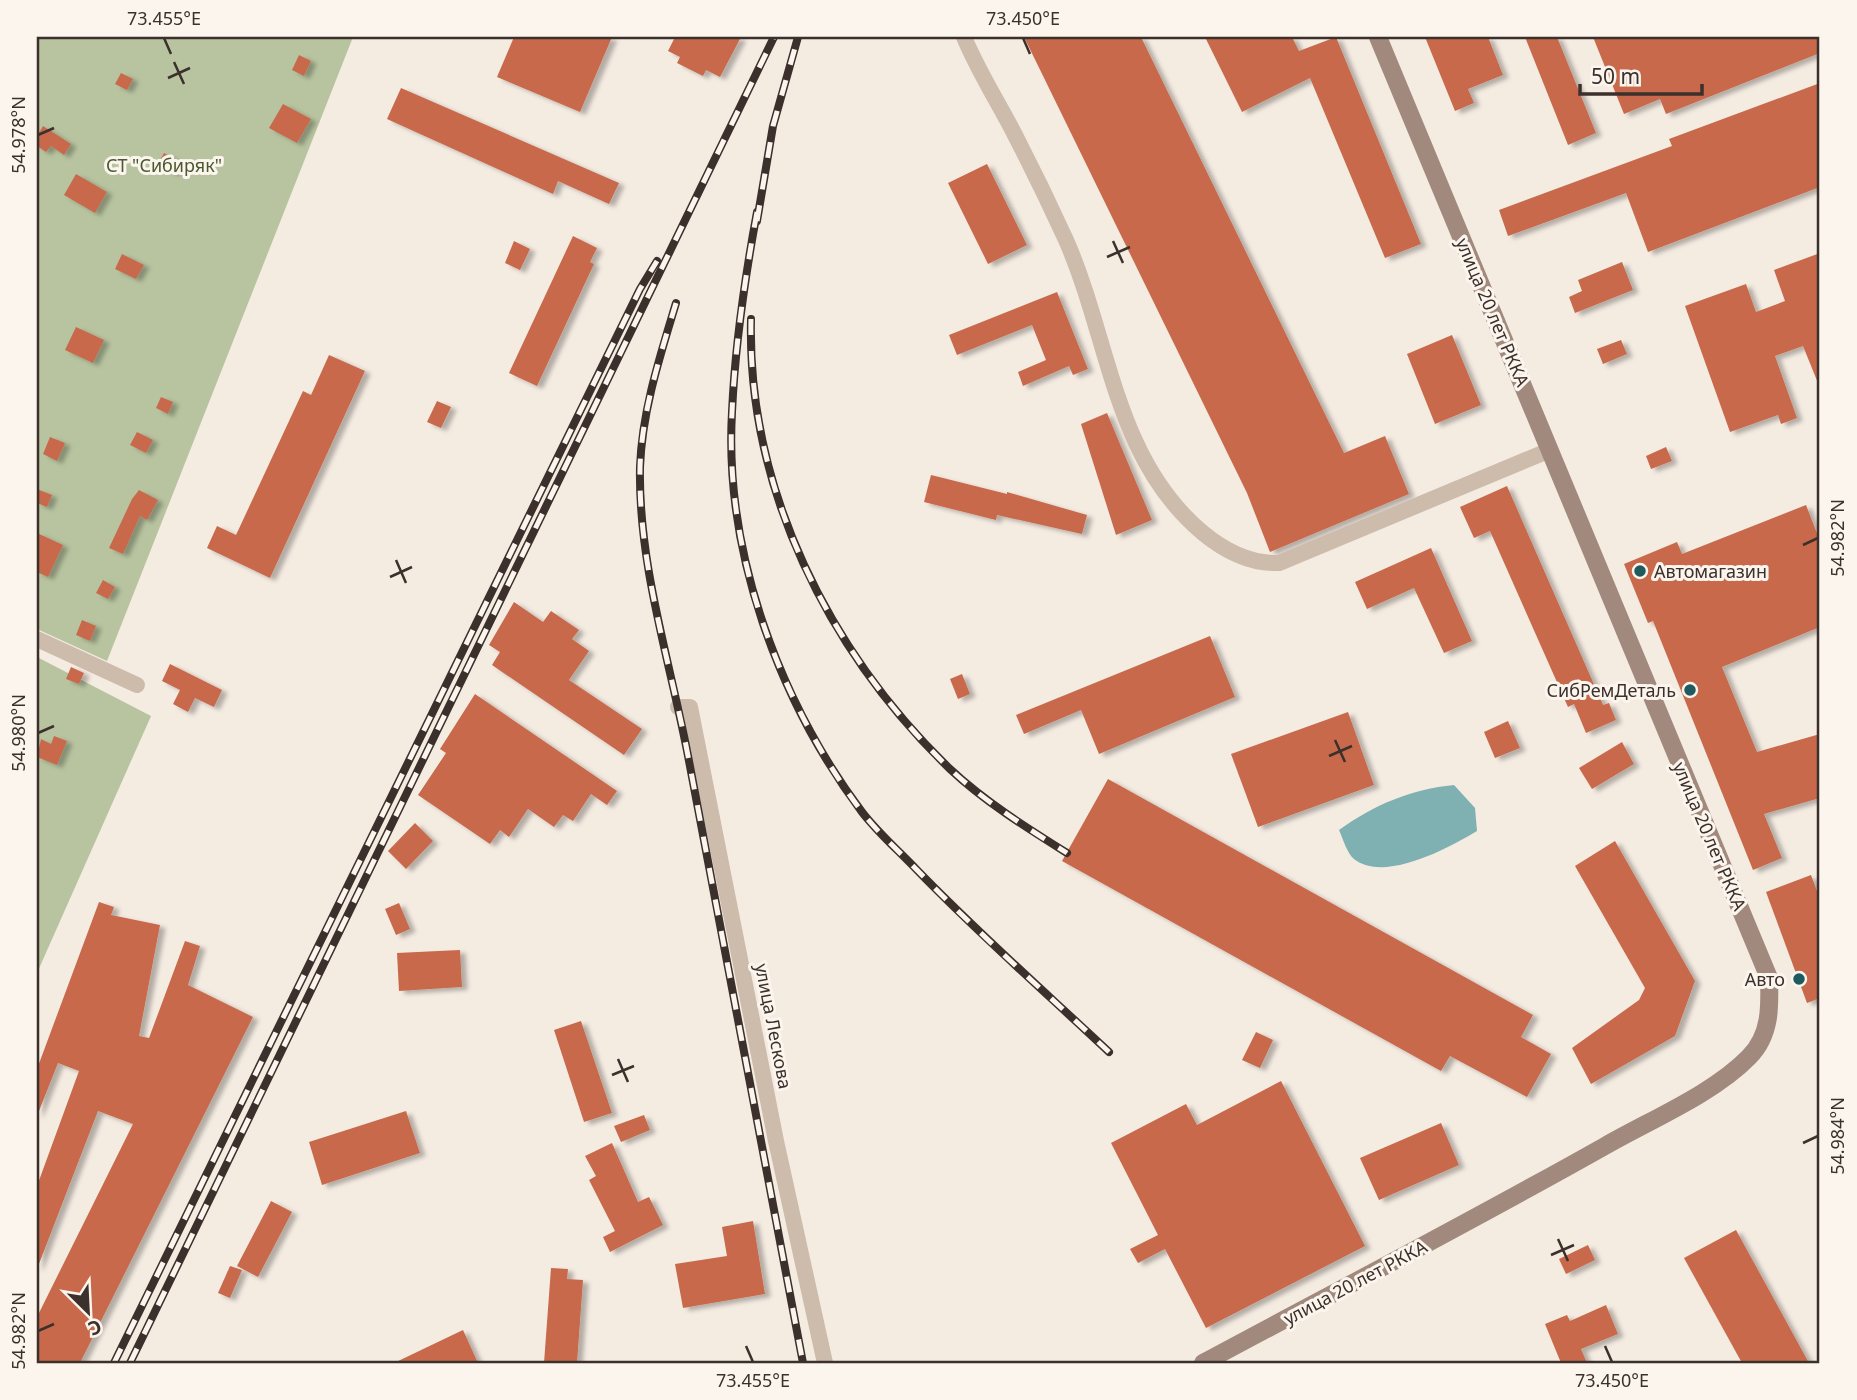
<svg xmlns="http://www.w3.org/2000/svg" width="1857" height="1400" viewBox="0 0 1857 1400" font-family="'Noto Sans',sans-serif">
<defs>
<filter id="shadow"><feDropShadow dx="5.5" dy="3" stdDeviation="2" flood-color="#0004"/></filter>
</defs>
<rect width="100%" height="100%" fill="#f4ebe1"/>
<!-- green -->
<g fill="#b8c4a0">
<polygon points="37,37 353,37 107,661 37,629"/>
<polygon points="37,657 151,716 37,973"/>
</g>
<!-- water -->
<path fill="#7fb0b2" d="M1454,785L1475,808L1477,831C1449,848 1384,883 1354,859C1347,853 1343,839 1339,830C1374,805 1411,789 1454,785Z"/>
<!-- building -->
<g fill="#c8694b" filter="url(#shadow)">
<polygon points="514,37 612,37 580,112 497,77"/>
<polygon points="675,37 741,37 720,77 706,70 703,76 677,63 680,57 668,51"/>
<polygon points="1024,37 1141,37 1344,453 1385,436 1409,494 1270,552 1247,493"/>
<polygon points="1205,37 1292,37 1299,51 1336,37 1421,244 1385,258 1310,78 1242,112"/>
<polygon points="1425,37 1488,37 1503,75 1468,89 1474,103 1455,111"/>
<polygon points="1525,37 1557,37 1596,133 1568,145"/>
<polygon points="1593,37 1820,37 1820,53 1666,114 1660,99 1624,114"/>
<polygon points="299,55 311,61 304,76 292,70"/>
<polygon points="121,73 133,79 127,90 115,84"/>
<polygon points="1820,83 1820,187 1648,252 1626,193 1508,236 1499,210 1672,146 1669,139"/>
<polygon points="401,88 619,183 609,204 558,181 553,194 387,119"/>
<polygon points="283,104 311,119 297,143 269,128"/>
<polygon points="43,126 71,144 64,155 51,146 46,152 37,146 37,136"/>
<polygon points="164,153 181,162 174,173 158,164"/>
<polygon points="987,164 1027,245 988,264 948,183"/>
<polygon points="76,174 107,192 95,213 64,195"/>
<polygon points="573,236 597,248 590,262 594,264 537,386 509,373"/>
<polygon points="514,241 530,249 520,270 505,263"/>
<polygon points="1820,253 1820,388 1803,346 1775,356 1797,418 1781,424 1778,415 1730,432 1685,306 1746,284 1756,312 1785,301 1774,270"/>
<polygon points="122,254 144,265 136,279 115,269"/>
<polygon points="1622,262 1633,290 1575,313 1569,297 1582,291 1578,280"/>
<polygon points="1057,292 1088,369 1073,375 1069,366 1023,386 1018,372 1046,360 1032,325 957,355 949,335"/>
<polygon points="76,327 104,340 93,363 65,350"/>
<polygon points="1452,335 1481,405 1435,424 1407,354"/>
<polygon points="1621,340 1627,354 1603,364 1597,349"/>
<polygon points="329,355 365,371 270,578 207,548 217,526 236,535 303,391 311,395"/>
<polygon points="161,397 173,402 168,414 156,408"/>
<polygon points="437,401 451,407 441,428 427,422"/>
<polygon points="1107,413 1152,520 1116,535 1081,424"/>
<polygon points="137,432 153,440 146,453 130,445"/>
<polygon points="50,437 65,443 57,461 43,454"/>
<polygon points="1666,447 1672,461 1651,469 1646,456"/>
<polygon points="931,475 1007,494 1007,492 1087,515 1082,534 997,515 996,520 924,502"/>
<polygon points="1507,486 1603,705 1609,703 1616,720 1586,733 1574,704 1568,707 1490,531 1474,538 1460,507"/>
<polygon points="37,489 52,495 47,507 37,503"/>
<polygon points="139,490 158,500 147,520 140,516 123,554 109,548 132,499"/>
<polygon points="1806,505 1820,541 1820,627 1722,667 1757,752 1820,734 1820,798 1764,814 1782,858 1753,870 1653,621 1648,623 1624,564 1677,542 1682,554"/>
<polygon points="37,533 63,545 48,577 37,572"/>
<polygon points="1431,548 1472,641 1444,653 1414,588 1367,609 1355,582"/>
<polygon points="103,580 115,587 108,599 96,593"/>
<polygon points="514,602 543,622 551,611 579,630 572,639 589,651 569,680 642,729 624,755 492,665 500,652 489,645"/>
<polygon points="82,620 96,626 90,641 76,635"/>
<polygon points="1210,636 1235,697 1099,754 1081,710 1024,734 1016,715"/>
<polygon points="170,664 222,690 214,707 195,698 188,712 173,704 180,690 162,681"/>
<polygon points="71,667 84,673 79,684 66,679"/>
<polygon points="962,674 970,694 958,699 950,679"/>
<polygon points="475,694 617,791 607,805 591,794 573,821 563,815 554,827 528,809 509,837 500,830 490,844 418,795 446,753 440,749"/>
<polygon points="1348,712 1374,785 1258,827 1231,754"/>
<polygon points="1508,721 1520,748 1495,758 1484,732"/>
<polygon points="54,736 67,741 57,765 37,757 41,739 51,744"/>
<polygon points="1622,742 1634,764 1592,789 1579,768"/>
<polygon points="1108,779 1533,1015 1521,1037 1551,1054 1527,1097 1450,1056 1441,1071 1062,861"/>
<polygon points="415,823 433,841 406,869 388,851"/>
<polygon points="1615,841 1695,981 1675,1036 1591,1084 1572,1048 1639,1000 1645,988 1575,866"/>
<polygon points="1811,875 1820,899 1820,998 1807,1003 1766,892"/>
<polygon points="99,902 114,907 111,915 160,925 139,1036 149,1038 185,941 200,946 188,985 253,1017 80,1363 37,1363 37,1317 133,1124 98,1111 37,1269 37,1186 79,1071 58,1063 37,1116 37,1069"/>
<polygon points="399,903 410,929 396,935 385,909"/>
<polygon points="460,950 462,987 399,991 397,953"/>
<polygon points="581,1021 612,1113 584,1122 554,1030"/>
<polygon points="1256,1032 1273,1040 1260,1068 1242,1060"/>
<polygon points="1281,1081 1365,1246 1206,1328 1165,1249 1138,1263 1130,1249 1158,1235 1111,1143 1186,1104 1197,1125"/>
<polygon points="406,1111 420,1153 322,1185 309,1142"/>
<polygon points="644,1115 650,1130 621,1142 614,1126"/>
<polygon points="1441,1123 1459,1165 1379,1200 1360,1158"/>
<polygon points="612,1143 638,1202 649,1197 663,1225 610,1252 603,1237 615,1231 589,1180 596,1176 585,1156"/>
<polygon points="271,1201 292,1212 258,1277 237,1266"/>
<polygon points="753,1221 765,1294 683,1308 675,1264 727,1256 722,1227"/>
<polygon points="1736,1230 1809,1363 1742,1363 1684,1258"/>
<polygon points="1588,1245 1595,1260 1566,1274 1559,1259"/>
<polygon points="230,1266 242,1270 230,1298 218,1293"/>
<polygon points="551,1268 568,1269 567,1279 583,1280 577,1363 544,1363"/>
<polygon points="1606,1305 1618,1334 1581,1349 1587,1363 1561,1363 1545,1324 1567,1315 1570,1321"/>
<polygon points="463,1330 478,1363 394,1363"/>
</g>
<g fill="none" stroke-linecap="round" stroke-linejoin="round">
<!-- minor -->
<g stroke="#cdbbac" stroke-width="16">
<path d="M964,37C978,71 998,102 1015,135C1033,170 1050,205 1066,240C1110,340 1114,459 1203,533C1226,552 1250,564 1279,563L1550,450"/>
<polyline points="37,639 137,685"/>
<polyline points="678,707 690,707 776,1141 825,1363"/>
</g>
<!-- secondary -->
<path stroke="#a18a7d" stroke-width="18" d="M1203,1363C1337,1291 1472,1221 1605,1146C1650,1120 1713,1094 1749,1057C1771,1035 1770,1006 1769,978L1378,37"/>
<!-- rail casing -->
<g stroke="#3b302b" stroke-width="8">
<g id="rail">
<path d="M757,212C745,277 735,346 732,412C724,552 779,701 862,812C878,833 899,851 917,870C978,933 1045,992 1109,1052"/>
<polyline points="757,221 773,126 798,37"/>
<path d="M676,303C660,356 642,411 640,467C638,566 671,664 689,761C727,962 765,1162 803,1363"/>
<path d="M751,319C747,489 829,652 950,769C984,801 1027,828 1067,853"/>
<polyline points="114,1363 640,289 657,261"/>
<polyline points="130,1363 774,37"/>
</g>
</g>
<!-- rail -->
<use href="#rail" stroke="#fbf5ee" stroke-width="5" stroke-dasharray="16" stroke-linecap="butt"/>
</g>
<!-- ticks -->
<path fill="none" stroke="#3b302b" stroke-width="2.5" d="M164,38L171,54M1023,38L1030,54M174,62L184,84M168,78L190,68M38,135L54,128M1113,241L1123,263M1107,257L1130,247M1803,545L1818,538M396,560L406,583M390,577L412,567M38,733L54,726M1335,740L1345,762M1329,756L1352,746M618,1059L628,1082M612,1075L634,1066M1803,1143L1818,1136M1558,1239L1568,1261M1551,1255L1574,1245M38,1331L54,1324M746,1346L753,1362M1605,1346L1612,1362"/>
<!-- markers -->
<g fill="#1f5a5e" stroke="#fbf5ee" stroke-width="2.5">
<circle cx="1640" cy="571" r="7"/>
<circle cx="1690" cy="690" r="7"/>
<circle cx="1799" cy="979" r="7"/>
</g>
<g text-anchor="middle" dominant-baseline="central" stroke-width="6" stroke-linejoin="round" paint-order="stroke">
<!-- park labels -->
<g font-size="18" fill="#4a5a2e" stroke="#fbf5ee">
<text x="164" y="165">СТ "Сибиряк"</text>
</g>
<!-- street labels -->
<g font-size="18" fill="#3b302b" stroke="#fbf5ee">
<text transform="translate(1493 312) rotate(67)">улица 20 лет РККА</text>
<text transform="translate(1710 836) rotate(67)">улица 20 лет РККА</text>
<text transform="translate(774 1026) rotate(79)">улица Лескова</text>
<text transform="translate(1355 1282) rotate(-28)">улица 20 лет РККА</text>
</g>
<!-- poi labels -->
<g font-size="18" fill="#3b302b" stroke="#fbf5ee" text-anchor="end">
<text x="1654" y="571" text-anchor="start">Автомагазин</text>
<text x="1676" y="690">СибРемДеталь</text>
<text x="1785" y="979">Авто</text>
</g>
</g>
<!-- border -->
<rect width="1857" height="1400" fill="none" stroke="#fbf5ee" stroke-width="77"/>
<!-- north arrow -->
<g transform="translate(88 1312) rotate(156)" stroke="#fbf5ee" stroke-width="5" paint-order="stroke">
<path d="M0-5L12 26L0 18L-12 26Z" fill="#3b302b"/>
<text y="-10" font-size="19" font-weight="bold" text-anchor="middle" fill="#3b302b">С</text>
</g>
<!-- scale -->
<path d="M1580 84v10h122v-10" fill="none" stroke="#3b302b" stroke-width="3.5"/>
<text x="1591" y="84" font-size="21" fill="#3b302b" stroke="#fbf5ee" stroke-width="5" paint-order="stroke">50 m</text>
<rect x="38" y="38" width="1780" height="1324" fill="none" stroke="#3b302b" stroke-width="2.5"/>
<g font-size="18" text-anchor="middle" fill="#3b302b">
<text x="164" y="25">73.455°E</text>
<text x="1023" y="25">73.450°E</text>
<text transform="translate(19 135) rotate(-90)" y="6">54.978°N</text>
<text transform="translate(1838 538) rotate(-90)" y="6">54.982°N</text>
<text transform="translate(19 733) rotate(-90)" y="6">54.980°N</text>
<text transform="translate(1838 1136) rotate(-90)" y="6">54.984°N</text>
<text transform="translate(19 1331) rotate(-90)" y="6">54.982°N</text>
<text x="753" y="1387">73.455°E</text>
<text x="1612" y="1387">73.450°E</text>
</g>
</svg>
